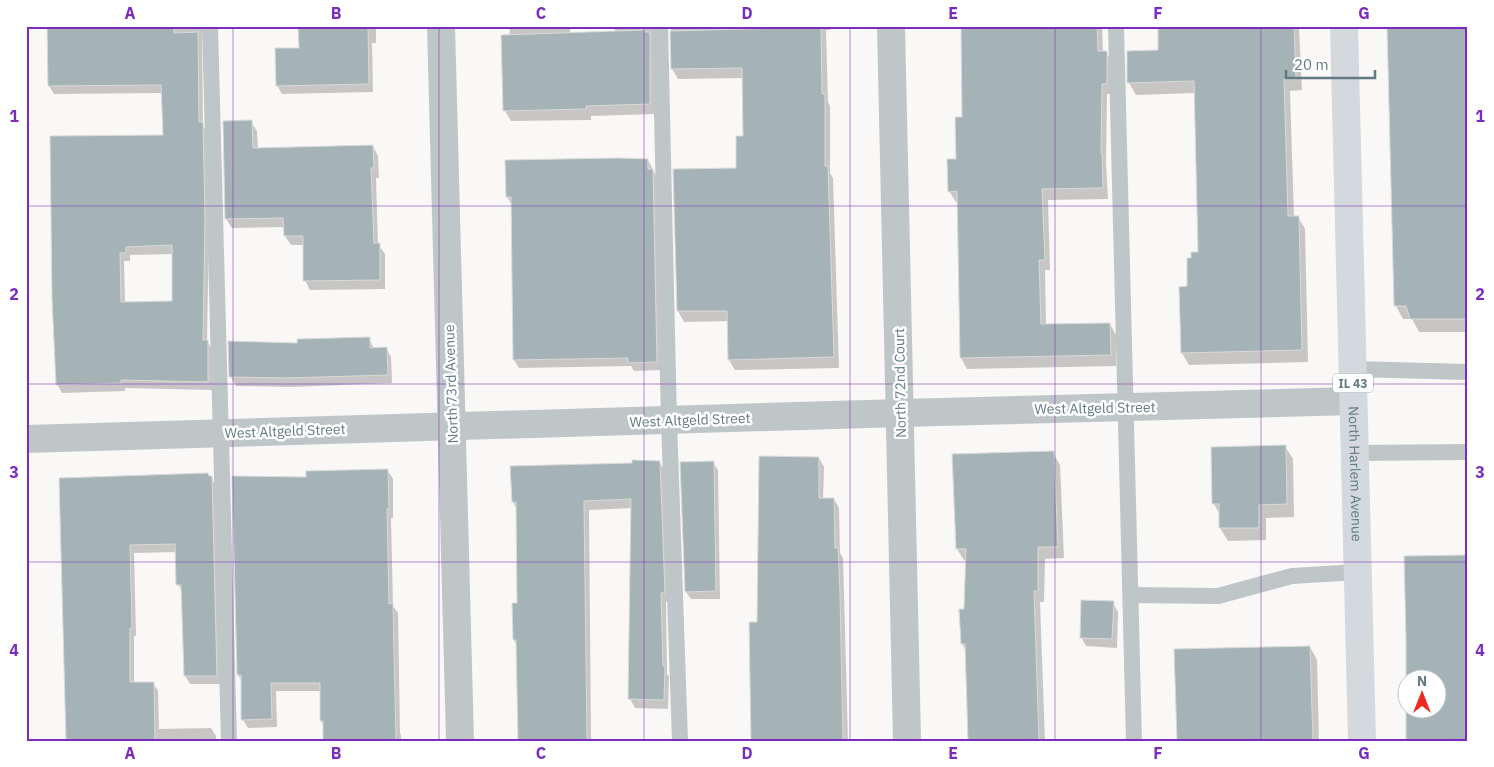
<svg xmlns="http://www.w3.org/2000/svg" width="1494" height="767" viewBox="0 0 1494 767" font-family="'IBM Plex Sans',sans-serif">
<rect width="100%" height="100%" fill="#f9f8f6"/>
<!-- shadow -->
<g fill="#0003" fill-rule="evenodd">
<path d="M48,26H202L203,126L207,132L209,229L207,341L212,349L213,390L125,388V391L62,393L57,384L164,136L162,93L54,94L49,86ZM173,254V303H125L124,261H130V255Z"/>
<polygon points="300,26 376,26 376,43 372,43 373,92 282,94 277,85 300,49"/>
<polygon points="510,26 570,26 570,35 615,31 615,26 667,26 656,114 591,116 591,120 511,121 505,111"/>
<polygon points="667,26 830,26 830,30 826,30 828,102 830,106 830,173 833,178 839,368 735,370 729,360 729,321 684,322 678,311 675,170 738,169 744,137 743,78 678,79 672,69 671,27"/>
<polygon points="963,26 1102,26 1103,53 1106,52 1112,63 1113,94 1107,94 1106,163 1108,199 1048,200 1050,270 1045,270 1046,325 1110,324 1116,335 1116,366 967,369 961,358 958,202 956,202 949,191 957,160 963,118"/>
<polygon points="1159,26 1299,27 1302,90 1290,91 1294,217 1298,217 1305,229 1308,362 1189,365 1182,353 1188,288 1199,253 1196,93 1136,95 1129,83 1160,51"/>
<polygon points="1468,26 1468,332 1419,332 1412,319 1403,319 1396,306"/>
<polygon points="251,122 257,131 258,149 373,146 378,156 379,178 376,178 378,244 385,254 385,289 310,290 305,280 304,245 291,245 285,236 285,227 232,228 226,219"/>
<polygon points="648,160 657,178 661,370 634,371 631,366 519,368 514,360 512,205 507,197"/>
<polygon points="369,338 374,349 386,348 391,357 392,383 291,387 236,386 231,377 299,344"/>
<polygon points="1285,446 1293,459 1294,517 1266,518 1266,540 1228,541 1220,528 1220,515 1214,504"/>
<polygon points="1053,453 1060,465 1064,558 1045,559 1044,602 1040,602 1045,741 969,741 967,652 962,644 965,610 967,560 964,560 957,549"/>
<polygon points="819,458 824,467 823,499 834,499 839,508 840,553 843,558 848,741 752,741 758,623"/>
<polygon points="660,463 665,472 669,602 666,602 667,674 669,677 668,709 635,708 630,699 632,508 589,510 591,738 593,741 517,741 517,739 519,739 517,646 514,640 518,605 517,510 513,502 512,467"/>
<polygon points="713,463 718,470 720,599 691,599 686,592"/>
<polygon points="388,471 393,479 393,518 391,518 393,606 398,613 400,732 402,741 324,741 325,727 321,721 321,691 276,691 277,727 248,728 243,720 243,682 238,675 307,479"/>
<polygon points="211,477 216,486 221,684 190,684 185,676 182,592 178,584 177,552 134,553 136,636 134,636 134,683 153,683 158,691 159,729 211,728 216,736 216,741 67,741 60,479"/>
<polygon points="1113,603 1118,612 1117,648 1086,646 1081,637"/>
<polygon points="1310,647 1317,660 1319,741 1178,741"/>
<polygon points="1407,710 1436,710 1468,741 1407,741"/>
</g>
<!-- building -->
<g fill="#a5b3b6" stroke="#dadad8" fill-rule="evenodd">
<path d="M47,26H174V33L198,32L199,122H203L205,219L203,340H208V382L121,380V383L56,385L52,298L50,136L163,135L161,85L48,86ZM172,245V301L121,302L120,253H126V247Z"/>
<polygon points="298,26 368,26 369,84 276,86 275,48 299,48"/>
<polygon points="961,26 1097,26 1098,51 1107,51 1107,84 1102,84 1101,153 1102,153 1103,188 1042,189 1045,260 1039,260 1041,324 1110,323 1111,355 960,358 957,191 948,192 947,159 956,159 955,117 962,117"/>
<polygon points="1158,26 1294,26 1296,79 1284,79 1288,216 1299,216 1302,350 1181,353 1179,287 1187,286 1187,258 1191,258 1191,252 1198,252 1194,81 1127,83 1127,51 1158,50"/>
<polygon points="1387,26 1468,26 1468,319 1410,319 1406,306 1394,306"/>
<polygon points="821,27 822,94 825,94 825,166 828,166 834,357 728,360 727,311 677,311 673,169 736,168 736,136 743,136 742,68 671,69 670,31"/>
<polygon points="645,30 645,32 650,32 650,104 586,106 586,109 503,111 501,35"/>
<polygon points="252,120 253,148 373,145 374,168 371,168 374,243 380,243 380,280 303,281 303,236 284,236 283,218 225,219 223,121"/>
<polygon points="618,158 648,159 648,169 653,169 657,362 628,363 628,358 513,360 511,197 506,197 505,160"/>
<polygon points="370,337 370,348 387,347 388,375 286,378 229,377 228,341 297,343 297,339"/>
<polygon points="1286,445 1287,504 1259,505 1259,528 1219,528 1219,504 1212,504 1211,447"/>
<polygon points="1054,451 1058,547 1038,547 1038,591 1034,591 1039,741 968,741 965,644 961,644 959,609 964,609 966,549 956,549 952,454"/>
<polygon points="759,456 819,457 819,498 834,498 835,548 838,548 840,593 843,741 751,741 749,622 757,622"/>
<polygon points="632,460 660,461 665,593 661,593 663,666 665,666 664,700 628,699 631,499 584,501 587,741 518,741 516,640 513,640 512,603 517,603 516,502 512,502 510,466 632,463"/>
<polygon points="714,461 716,591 685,592 680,462"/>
<polygon points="388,469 389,509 387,509 389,604 393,603 396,741 323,741 323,721 320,721 320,683 271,683 272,719 241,720 241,675 237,675 232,476 306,477 306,471"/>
<polygon points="208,473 209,476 212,476 217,676 184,676 181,585 176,585 175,544 130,545 132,628 130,628 130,682 154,682 155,741 66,741 59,478"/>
<path d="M1468,555V741H1406V637L1404,556ZM1406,680H1436V710H1406Z"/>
<polygon points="1081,600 1114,601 1112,639 1080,638"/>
<polygon points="1310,646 1313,741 1177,741 1174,649"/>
</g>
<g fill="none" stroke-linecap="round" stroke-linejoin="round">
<!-- service -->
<g stroke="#bfc6c8" stroke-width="16">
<polyline points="210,26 229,741"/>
<polyline points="660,26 669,421 680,741"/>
<polyline points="1116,26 1134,741"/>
<polyline points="1353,369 1468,372"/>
<polyline points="1354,453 1468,452"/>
<polyline points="1131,595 1218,596 1292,576 1358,572"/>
</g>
<!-- minor -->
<g stroke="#bfc6c8" stroke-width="28">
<polyline points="441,26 460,741"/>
<polyline points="891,26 907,741"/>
<polyline points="26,439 901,413 1353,401"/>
</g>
<!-- primary -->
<path stroke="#d3d9dc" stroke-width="28" id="s1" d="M1344,26L1362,741"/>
</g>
<!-- grid -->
<path fill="none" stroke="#7b2cbf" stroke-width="1" stroke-opacity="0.55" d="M233,26V741M439,26V741M644,26V741M850,26V741M1055,26V741M1261,26V741M26,206H1468M26,384H1468M26,562H1468"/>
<g text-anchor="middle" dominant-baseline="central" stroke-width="5" stroke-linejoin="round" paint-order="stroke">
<!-- shield labels -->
<rect fill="#fff" stroke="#91a2a8" stroke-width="1" x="1333" y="373.5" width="40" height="19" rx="4"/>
<g font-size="12" font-weight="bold" fill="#627a83">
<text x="1353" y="383">IL 43</text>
</g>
<!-- street labels -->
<g font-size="14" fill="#627a83" stroke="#fff">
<text transform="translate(900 383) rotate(-91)">North 72nd Court</text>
<text transform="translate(451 384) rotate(-92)">North 73rd Avenue</text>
<text transform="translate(1095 408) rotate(-1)">West Altgeld Street</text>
<text transform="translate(690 420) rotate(-2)">West Altgeld Street</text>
<text transform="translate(285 431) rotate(-2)">West Altgeld Street</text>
<text stroke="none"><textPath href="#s1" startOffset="448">North Harlem Avenue</textPath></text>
</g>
</g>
<!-- border -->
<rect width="1494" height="767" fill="none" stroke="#ffffff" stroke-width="55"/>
<!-- north arrow -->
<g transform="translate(1422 694)"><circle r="24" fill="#ffffff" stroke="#c0cacd"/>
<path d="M0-4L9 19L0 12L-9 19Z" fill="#ee2a20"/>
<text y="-8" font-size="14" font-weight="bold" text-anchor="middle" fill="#627a83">N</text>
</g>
<!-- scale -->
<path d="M1286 70v8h89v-8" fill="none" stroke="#627a83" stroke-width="2.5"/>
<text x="1294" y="70" font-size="15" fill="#627a83" stroke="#ffffff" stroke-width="4" paint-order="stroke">20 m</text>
<rect x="28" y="28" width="1438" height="712" fill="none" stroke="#7b2cbf" stroke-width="2"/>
<g font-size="16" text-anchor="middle" font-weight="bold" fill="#7b2cbf">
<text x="130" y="19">A</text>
<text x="336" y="19">B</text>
<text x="541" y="19">C</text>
<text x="747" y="19">D</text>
<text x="953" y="19">E</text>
<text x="1158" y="19">F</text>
<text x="1364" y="19">G</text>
<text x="14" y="122">1</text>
<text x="1480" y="122">1</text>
<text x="14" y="300">2</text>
<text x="1480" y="300">2</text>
<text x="14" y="478">3</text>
<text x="1480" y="478">3</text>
<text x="14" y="656">4</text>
<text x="1480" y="656">4</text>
<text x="130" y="759">A</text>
<text x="336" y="759">B</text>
<text x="541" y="759">C</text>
<text x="747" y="759">D</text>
<text x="953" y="759">E</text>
<text x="1158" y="759">F</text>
<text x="1364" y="759">G</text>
</g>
</svg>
